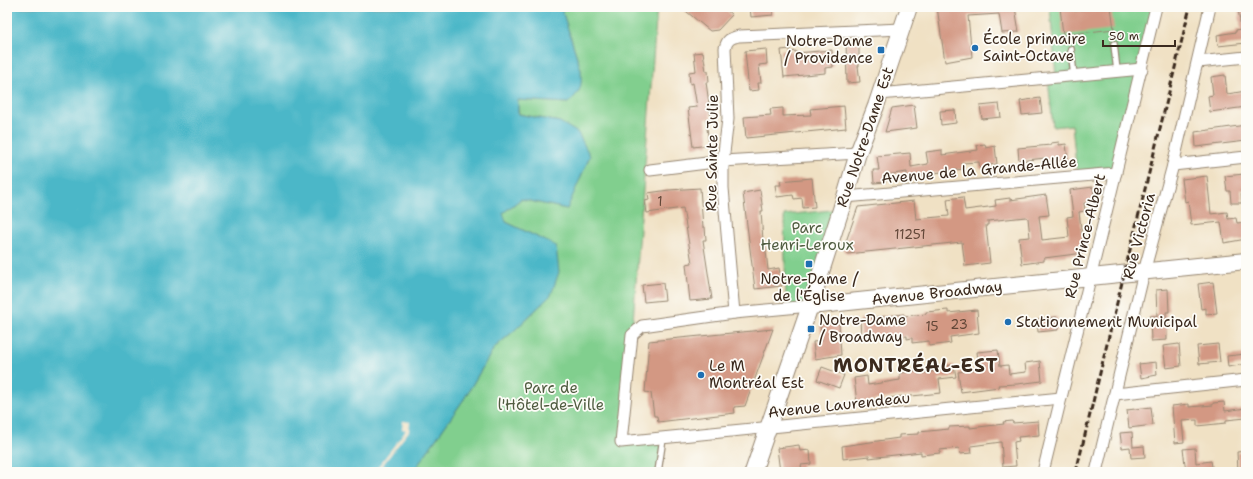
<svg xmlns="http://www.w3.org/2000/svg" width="1253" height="479" viewBox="0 0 1253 479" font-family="'Shantell Sans',sans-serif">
<rect width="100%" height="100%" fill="#fdfcf7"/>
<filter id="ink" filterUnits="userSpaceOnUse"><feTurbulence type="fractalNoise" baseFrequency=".025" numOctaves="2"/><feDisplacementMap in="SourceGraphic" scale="8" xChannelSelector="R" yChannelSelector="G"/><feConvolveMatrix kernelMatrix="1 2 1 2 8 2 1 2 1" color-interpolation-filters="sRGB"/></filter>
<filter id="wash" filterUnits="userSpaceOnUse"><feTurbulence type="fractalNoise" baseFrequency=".012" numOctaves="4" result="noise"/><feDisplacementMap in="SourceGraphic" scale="16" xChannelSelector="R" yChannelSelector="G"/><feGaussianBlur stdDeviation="0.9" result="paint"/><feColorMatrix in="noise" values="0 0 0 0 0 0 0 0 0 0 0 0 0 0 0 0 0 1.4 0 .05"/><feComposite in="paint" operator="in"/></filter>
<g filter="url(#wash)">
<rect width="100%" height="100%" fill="#f0e1c4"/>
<!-- green -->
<g fill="#81cf8e" stroke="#5e7c56">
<polygon points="561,7 657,7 632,335 621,441 663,438 658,472 413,472 464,399 494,348 516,329 551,295 556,246 506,222 503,213 521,199 567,209 560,122 519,114 517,100 568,103 581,70"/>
<polygon points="1050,7 1156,7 1116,173 1077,176 1072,125 1053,127 1048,79 1056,77"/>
<polygon points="841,209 810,306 786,308 784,215"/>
</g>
<!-- water -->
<path fill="#4bb7c8" stroke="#437073" d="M7,7H561L581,70C582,88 581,91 568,103L518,100V114L560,122L578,133L590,156L567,209L521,199L503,213L506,222L556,246L559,272L551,295L516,329L494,348L464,399L413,472H7Z"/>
<!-- pier -->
<polygon fill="#f0e1c4" points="403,421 410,422 409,431 377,472 374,472 406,430 402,429"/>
<g id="blocks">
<!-- building -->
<g fill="#d39883">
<polygon points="681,7 723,7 732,15 718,30 710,31"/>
<polygon points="750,7 772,7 773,15 751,17"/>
<polygon points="937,7 1015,7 1019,32 1002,33 999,14 968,16 972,57 945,62"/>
<polygon points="1060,7 1075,7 1075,11 1093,8 1093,7 1111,7 1114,29 1063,35"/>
<polygon points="1246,7 1246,43 1218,46 1217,35 1236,32 1236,30 1241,29 1238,8"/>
<polygon points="846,40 859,40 859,66 858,66 860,82 847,83"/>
<polygon points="766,49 767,64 759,65 761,83 758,83 759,90 749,91 745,51"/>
<polygon points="790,49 790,52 796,51 796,53 832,50 833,67 825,68 825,73 784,77 781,50"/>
<polygon points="703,52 706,71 708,71 709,82 706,82 711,118 706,119 709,145 693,147 688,108 697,107 693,83 690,84 689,72 696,71 694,53"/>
<polygon points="1225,75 1227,94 1246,91 1246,107 1210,112 1208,96 1213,95 1211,77"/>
<polygon points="1040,98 1042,113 1022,115 1020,101"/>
<polygon points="999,104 1001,117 982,119 980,106"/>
<polygon points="914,105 917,128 885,132 892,108"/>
<polygon points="844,106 846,128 746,138 744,117 771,115 770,109 783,108 783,116 811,115 810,109"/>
<polygon points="955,110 956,123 941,125 940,111"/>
<polygon points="1246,125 1246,141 1196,147 1195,132"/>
<polygon points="1059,142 1059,145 1066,144 1068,160 1046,163 1045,158 1019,161 1018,148 1051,145 1051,143"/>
<polygon points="985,144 986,148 995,146 997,164 989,165 990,168 980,169 979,162 962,163 963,169 920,175 920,178 907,179 907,172 886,175 886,182 874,183 873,170 879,170 877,156 910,153 911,167 928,164 926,152 942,150 942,155 978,150 977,145"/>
<polygon points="1244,174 1246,190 1241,190 1242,203 1231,203 1230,191 1227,191 1225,176"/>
<polygon points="1207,176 1211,214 1227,212 1228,219 1236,218 1237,223 1246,222 1246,239 1224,243 1221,222 1191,225 1188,201 1185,202 1182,179"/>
<polygon points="812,178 815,207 803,208 802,198 794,199 793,195 777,197 775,185 781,185 780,181"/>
<polygon points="1093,187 1095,202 1084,203 1085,211 1079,212 1084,253 1044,258 1044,261 1022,264 1019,238 1030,237 1028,218 1026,217 988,221 988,225 986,225 990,263 965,266 962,242 847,254 843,250 858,207 914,201 916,219 949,216 947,199 963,197 965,210 996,206 995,200 1010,198 1010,200 1046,195 1049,215 1039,216 1042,240 1069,237 1067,217 1073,216 1070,190"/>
<polygon points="700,188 703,227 705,227 706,240 703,240 712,299 690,301 686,264 692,263 683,208 647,213 645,201 649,200 648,193 669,190"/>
<polygon points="760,190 763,211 761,211 763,241 765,241 768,270 779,268 782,286 755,289 743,193"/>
<polygon points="1213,282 1217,313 1206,314 1206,308 1201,309 1198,284"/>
<polygon points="663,283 665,300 644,302 642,285"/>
<polygon points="1168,289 1169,312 1166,312 1167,340 1151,341 1150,316 1157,316 1156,290"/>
<polygon points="948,310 948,313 977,310 979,333 950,337 951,343 929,346 929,341 912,343 912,338 907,339 907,336 888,338 888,336 884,336 884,335 861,337 860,319 904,314 904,316 926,314 926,312"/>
<polygon points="1057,317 1058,330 1038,332 1037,319"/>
<polygon points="839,323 841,355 815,359 813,342 822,341 820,325"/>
<polygon points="773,329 745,406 734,407 735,413 658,422 657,416 654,416 651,393 645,392 649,341"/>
<polygon points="1179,344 1181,366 1166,368 1163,346"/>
<polygon points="1218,344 1220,362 1199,364 1197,346"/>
<polygon points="998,350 1000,366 1008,365 1009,374 1026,372 1025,363 1040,361 1042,381 1017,384 998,385 999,387 961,392 958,372 979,369 977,352"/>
<polygon points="1246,354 1246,364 1228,367 1227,356"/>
<polygon points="1156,362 1157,375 1141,378 1139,364"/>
<polygon points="954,365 956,377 939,379 941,393 902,397 902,396 857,403 854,378 867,376 868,385 900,380 900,373 917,371 918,374 944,370 943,366"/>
<polygon points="822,367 844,375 839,388 817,380"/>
<polygon points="1224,402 1225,411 1246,408 1246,418 1226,420 1226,423 1197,426 1197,420 1182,421 1184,442 1175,443 1172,406 1189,404 1189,407 1213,405 1213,403"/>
<polygon points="1151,407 1153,425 1129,428 1127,410"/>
<polygon points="1012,421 1013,423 1038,421 1039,435 1018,437 1019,441 1014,442 1016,466 1003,467 1001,442 971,446 972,453 960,454 959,448 940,450 940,453 921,455 921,452 869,458 869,456 843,459 842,446 899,438 899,435 919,434 919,432 949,429 949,427 970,426 970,428 1004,424 1003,422"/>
<polygon points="1132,432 1133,447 1144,446 1145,457 1131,458 1130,447 1122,448 1120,433"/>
<polygon points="799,445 800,451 810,450 811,464 801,465 802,470 780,472 777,448"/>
<polygon points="1195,448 1196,463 1211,461 1213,472 1186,472 1183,449"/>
<polygon points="1246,451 1246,472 1238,472 1237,452"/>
</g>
</g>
</g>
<g filter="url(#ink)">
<use href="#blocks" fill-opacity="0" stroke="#968671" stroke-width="1"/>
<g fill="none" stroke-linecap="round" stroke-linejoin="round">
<!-- lane casing -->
<g stroke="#968671" stroke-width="8">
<g id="lane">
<polyline points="1114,44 1117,71"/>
<polyline points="1071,49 1074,76"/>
<polyline points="658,472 663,438"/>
</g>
</g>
<!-- street casing -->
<g stroke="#968671" stroke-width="13">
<g id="street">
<polyline points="1198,62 1246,57"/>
<polyline points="880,94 1142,69"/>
<polyline points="1173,165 1246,157"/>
<polyline points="650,170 723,161 858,153"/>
<polyline points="845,197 1116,173"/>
<polyline points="810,306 734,313 642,326 632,335 621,442 1061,398"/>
<path d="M734,313L723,188V161L728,119L725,48C727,40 730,38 739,36L902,29"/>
<polyline points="1115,394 1246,380"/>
<polyline points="1043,472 1156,7"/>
<polyline points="1096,472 1144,272 1173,165 1210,7"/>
</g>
</g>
<!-- secondary casing -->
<g stroke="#968671" stroke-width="18">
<g id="secondary">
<polyline points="810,306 1246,261"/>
<polyline points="753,472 810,306 845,197 858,153 876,106 909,7"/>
</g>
</g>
<!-- lane -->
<use href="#lane" stroke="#fff" stroke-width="5.5"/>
<!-- street -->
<use href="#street" stroke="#fff" stroke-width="11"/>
<!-- secondary -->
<use href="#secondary" stroke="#fff" stroke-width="16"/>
<!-- rail -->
<polyline stroke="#3b2a1e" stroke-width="3" stroke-dasharray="6 3" stroke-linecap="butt" points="1076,472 1124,274 1190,7"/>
</g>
</g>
<!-- markers -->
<g fill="#1f6fb2" stroke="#fdfcf7" stroke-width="1.5">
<circle cx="975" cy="48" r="4"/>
<rect x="877" y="46" width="8" height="8" rx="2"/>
<rect x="805" y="260" width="8" height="8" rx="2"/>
<circle cx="1008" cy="322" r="4"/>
<rect x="807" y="325" width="8" height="8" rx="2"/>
<circle cx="701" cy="375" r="4"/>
</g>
<g text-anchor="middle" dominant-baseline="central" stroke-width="3.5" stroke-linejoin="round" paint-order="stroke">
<!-- number labels -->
<g font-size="13" fill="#614637">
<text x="660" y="201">1</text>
<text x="910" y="234">11251</text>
<text x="959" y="324">23</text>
<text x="932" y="326">15</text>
</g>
<!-- poi labels -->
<g font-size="15" fill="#3b2a1e" stroke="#fdfcf7" text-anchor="start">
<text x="983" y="39">École primaire<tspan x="983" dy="17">Saint-Octave</tspan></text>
<text x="873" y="41" text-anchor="end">Notre-Dame<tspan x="873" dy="17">/ Providence</tspan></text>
<text x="809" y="279" text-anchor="middle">Notre-Dame /<tspan x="809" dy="17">de l'Église</tspan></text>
<text x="819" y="320">Notre-Dame<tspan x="819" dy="17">/ Broadway</tspan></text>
<text x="1016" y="322">Stationnement Municipal</text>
<text x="709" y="366">Le M<tspan x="709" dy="17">Montréal Est</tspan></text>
</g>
<!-- street labels -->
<g font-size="15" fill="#3b2a1e" stroke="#fdfcf7">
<text transform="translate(865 137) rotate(-71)">Rue Notre-Dame Est</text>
<text transform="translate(712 153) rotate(-89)">Rue Sainte Julie</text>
<text transform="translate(979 170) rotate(-5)">Avenue de la Grande-Allée</text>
<text transform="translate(1085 236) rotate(-76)">Rue Prince-Albert</text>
<text transform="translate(1139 236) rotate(-75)">Rue Victoria</text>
<text transform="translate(937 293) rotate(-6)">Avenue Broadway</text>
<text transform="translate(839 405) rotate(-6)">Avenue Laurendeau</text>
</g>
<!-- park labels -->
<g font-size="15" fill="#505c40" stroke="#fdfcf7">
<text x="807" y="228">Parc<tspan x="807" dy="17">Henri-Leroux</tspan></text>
<text x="551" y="388">Parc de<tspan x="551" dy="17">l'Hôtel-de-Ville</tspan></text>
</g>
<!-- district labels -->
<g font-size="19" font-weight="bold" letter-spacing="1" fill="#3b2a1e" stroke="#fdfcf7">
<text x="916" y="365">MONTRÉAL-EST</text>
</g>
</g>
<!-- margin -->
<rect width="1253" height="479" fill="none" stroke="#fdfcf7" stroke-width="24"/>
<!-- scale -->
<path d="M1103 40v6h72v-6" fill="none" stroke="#3b2a1e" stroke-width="2"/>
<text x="1109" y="40" font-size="12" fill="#3b2a1e" stroke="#fdfcf7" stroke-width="3" paint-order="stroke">50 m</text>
</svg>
